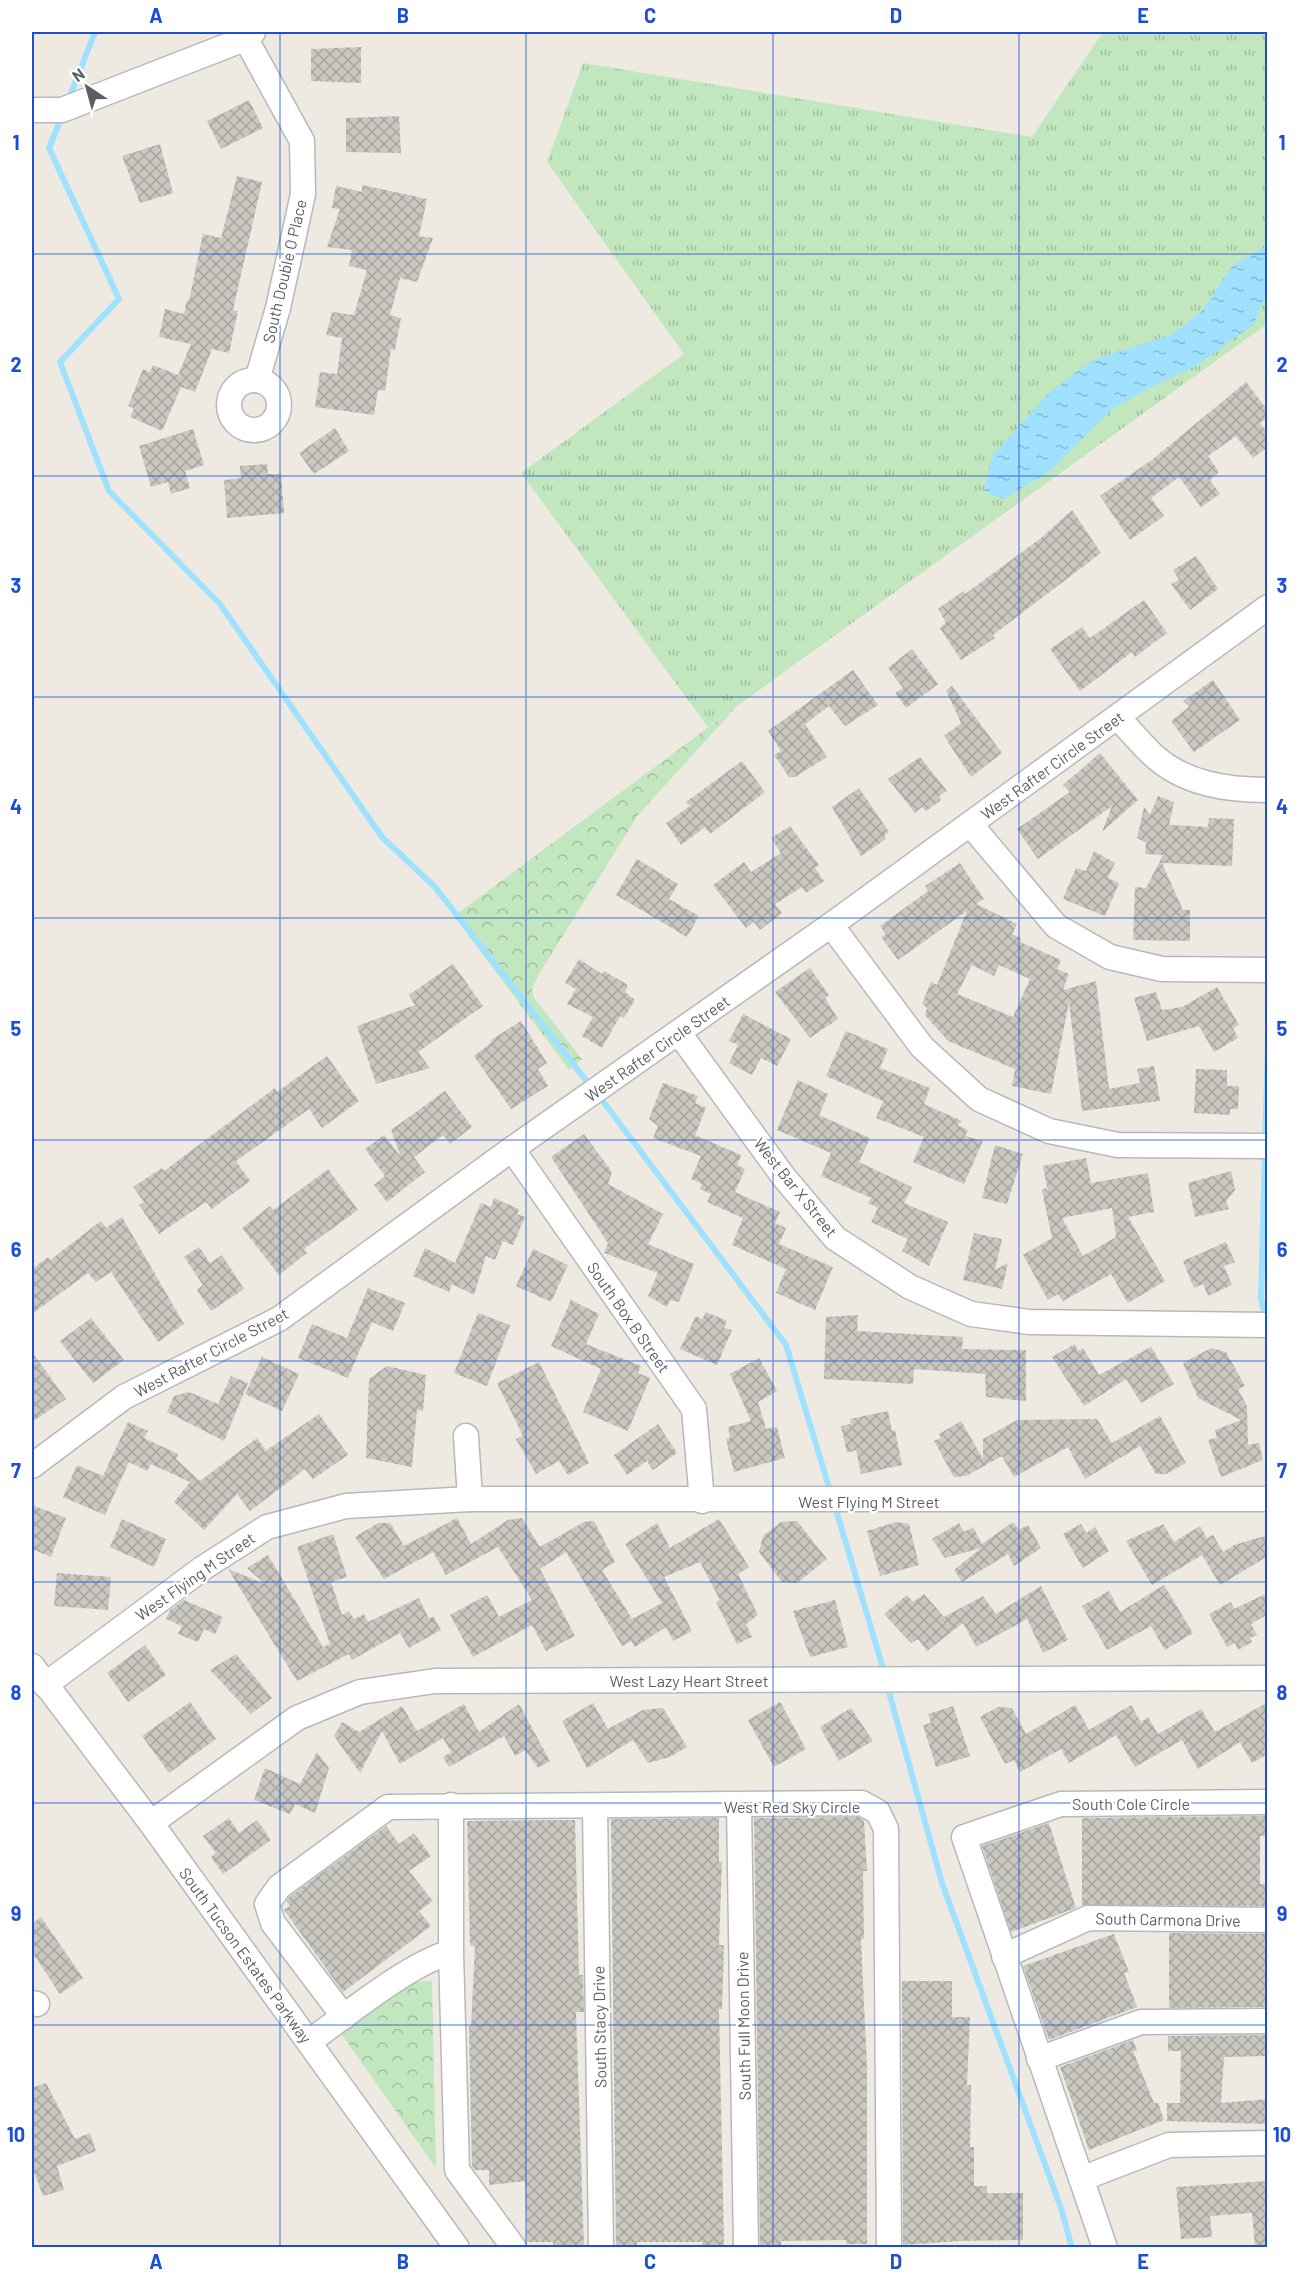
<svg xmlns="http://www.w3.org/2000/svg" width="1299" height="2279" viewBox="0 0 1299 2279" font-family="Barlow,sans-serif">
<defs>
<pattern id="grass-tufts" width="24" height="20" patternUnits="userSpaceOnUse" patternTransform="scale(1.5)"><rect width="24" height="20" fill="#c2e6bd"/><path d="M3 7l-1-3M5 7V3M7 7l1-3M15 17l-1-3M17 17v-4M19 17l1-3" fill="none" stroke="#a1be9d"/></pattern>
<pattern id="park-crowns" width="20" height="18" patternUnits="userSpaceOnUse" patternTransform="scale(1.5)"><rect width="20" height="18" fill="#c2e6bd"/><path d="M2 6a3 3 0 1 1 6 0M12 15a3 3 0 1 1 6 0" fill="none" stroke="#a1be9d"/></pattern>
<pattern id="water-ripples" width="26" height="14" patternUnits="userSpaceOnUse" patternTransform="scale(1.5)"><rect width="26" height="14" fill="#a0e1ff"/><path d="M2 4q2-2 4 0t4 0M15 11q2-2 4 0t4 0" fill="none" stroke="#85bad2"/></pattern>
<pattern id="building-cross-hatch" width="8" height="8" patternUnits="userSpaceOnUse" patternTransform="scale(1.5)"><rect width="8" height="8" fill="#cac7c1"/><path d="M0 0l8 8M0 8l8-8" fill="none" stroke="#a7a5a0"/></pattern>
</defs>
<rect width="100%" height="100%" fill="#eeeae2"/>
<!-- grass -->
<polygon fill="url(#grass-tufts)" points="1103,32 1267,32 1267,324 708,727 521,473 684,354 547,162 583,63 1032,137"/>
<!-- park -->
<g fill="url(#park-crowns)">
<polygon points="737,706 638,815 539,974 532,989 534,998 582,1059 569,1070 454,916"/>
<polygon points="432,1981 436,2168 340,2032 411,1982"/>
</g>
<!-- water -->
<polygon fill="url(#water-ripples)" points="1265,247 1267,250 1267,292 1254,324 1196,366 1145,390 1112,409 1051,470 1004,499 984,491 992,456 1049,393 1092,360 1171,335 1202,311 1232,266"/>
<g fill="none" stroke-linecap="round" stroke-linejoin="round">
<!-- stream -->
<g stroke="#a0e1ff" stroke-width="6">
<polyline points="68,101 95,32"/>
<polyline points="62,116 49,148 119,299 60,362 109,491 220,604 382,837 435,887 592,1088"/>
<polyline points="599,1096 786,1345 831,1494"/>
<polyline points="1265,1142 1268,1046"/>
<polyline points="1265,1152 1261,1299 1266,1321"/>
<polyline points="834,1503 885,1675"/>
<polyline points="887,1685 942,1883 1061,2208 1072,2248"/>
</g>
</g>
<!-- building -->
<g fill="url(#building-cross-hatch)" fill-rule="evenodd">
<polygon points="361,47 361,83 311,81 311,49"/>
<polygon points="249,100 263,128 221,149 207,121"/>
<polygon points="399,116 401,153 346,152 346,118"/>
<polygon points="160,144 173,193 140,203 122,156"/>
<polygon points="237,176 262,182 233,310 238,311 229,353 212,349 195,392 181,387 162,431 130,417 134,408 128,406 143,369 150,372 153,365 178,375 191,344 159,337 165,309 184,314 187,300 189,301 203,234 221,238"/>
<polygon points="362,185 427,199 419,236 433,238 417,282 400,278 390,315 401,318 395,350 391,349 385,391 378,390 374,415 315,407 320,372 337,374 342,338 326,335 332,312 354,315 367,270 349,266 352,250 327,247 340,209 332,208 336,186 362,192"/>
<polygon points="1246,382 1268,411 1268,417 1260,423 1268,434 1268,447 1253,458 1236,436 1208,456 1219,472 1210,480 1220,494 1201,507 1179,477 1151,498 1164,516 1130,540 1100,496 1153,459"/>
<polygon points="335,428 349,451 314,474 299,453"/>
<polygon points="193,429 204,465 185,471 190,488 171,494 168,482 151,487 139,446"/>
<polygon points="267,464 268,474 281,474 284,513 227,518 224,480 241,478 240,466"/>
<polygon points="1072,510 1101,553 993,635 995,638 961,660 940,628 946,622 938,609 963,591 965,594 1041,538"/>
<polygon points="1196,556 1218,589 1190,610 1171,584 1179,580 1173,570"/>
<polygon points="1144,600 1167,633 1135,657 1132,652 1080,691 1050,649 1082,627 1090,638"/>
<polygon points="912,649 938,684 906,708 895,693 903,688 888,668"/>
<polygon points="853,670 878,705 845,726 829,706 805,724 827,757 795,777 789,777 774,755 781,751 768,731"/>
<polygon points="1213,680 1240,720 1194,752 1171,721 1189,707 1183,701"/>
<polygon points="952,686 1002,753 971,777 944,736 961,723 946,690"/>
<polygon points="1100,753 1138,800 1102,832 1112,806 1038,859 1017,829 1070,792 1063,785"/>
<polygon points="920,757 947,791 939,796 941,800 926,811 922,807 915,813 888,779"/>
<polygon points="742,761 765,792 710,834 705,827 681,845 666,823 690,806 686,802"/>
<polygon points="859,788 889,832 884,836 886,839 861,856 832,807"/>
<polygon points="1158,796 1174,802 1169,825 1208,827 1209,818 1234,819 1232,866 1162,863 1183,910 1190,910 1190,941 1133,940 1135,887 1146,888 1163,855 1145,854 1146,843 1137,838 1144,807 1150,815"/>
<polygon points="790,826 819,865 815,868 824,881 806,893 802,887 775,904 782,913 760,930 754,922 746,928 713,885 744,862 751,872 781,853 771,838"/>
<polygon points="1094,851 1115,863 1108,878 1119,883 1105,916 1063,899 1076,868 1086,871"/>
<polygon points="637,859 678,884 669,899 699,916 687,937 616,895"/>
<path d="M960,863L984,899L976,904L1017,924L1012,934L1021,938L1020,942L1061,960L1057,969L1069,974L1063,990L1096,981L1109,1089L1140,1083L1137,1069L1154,1066L1160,1101L1082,1111L1069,1002L1051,1094L1012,1086L1015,1069L948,1041L925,1015L927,1008L922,1004L931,982L937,985L967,911L898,960L881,937L886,934L880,926L928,891L925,886ZM972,965L994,976L999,965L1030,979L1013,1017L957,994Z"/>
<polygon points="579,959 602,974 604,971 628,985 625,992 635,1000 624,1018 620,1016 602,1048 582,1036 593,1017 567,1004 576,989 565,983"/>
<polygon points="453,964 483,1006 418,1052 430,1068 376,1084 357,1026 415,1005 409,995"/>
<polygon points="810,968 829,995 825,998 838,1019 810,1038 775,992"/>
<polygon points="1217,987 1239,1025 1233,1028 1238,1038 1214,1052 1199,1026 1147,1041 1134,998 1156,992 1162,1010 1182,1007"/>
<polygon points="743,1014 791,1039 777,1066 761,1058 752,1075 729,1063 738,1045 729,1041"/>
<polygon points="521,1021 547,1063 538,1069 548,1086 511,1109 474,1056 492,1042 491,1040"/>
<polygon points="846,1031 888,1049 880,1068 930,1088 924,1104 962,1121 957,1125 968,1130 965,1136 983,1141 964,1184 913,1162 924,1137 876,1118 883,1101 826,1076"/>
<polygon points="327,1056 359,1101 322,1128 309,1109 236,1161 250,1181 212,1209 206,1202 159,1234 139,1205 144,1202 133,1187 162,1168 164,1171 275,1088 277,1092"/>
<polygon points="1196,1069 1227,1070 1227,1086 1239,1086 1238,1109 1230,1109 1230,1115 1194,1113"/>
<polygon points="798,1080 828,1094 819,1115 870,1138 859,1162 912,1187 904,1203 948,1222 929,1266 902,1251 908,1239 871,1222 878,1208 868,1203 871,1198 821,1176 831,1153 777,1130"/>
<polygon points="663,1083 698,1096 695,1103 706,1108 695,1135 741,1155 737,1165 745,1169 735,1192 780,1212 775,1223 786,1228 779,1244 833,1267 815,1310 776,1293 786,1269 732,1245 743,1218 707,1202 711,1194 700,1189 702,1184 691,1179 701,1156 653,1138 658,1126 649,1119"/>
<polygon points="445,1091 472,1127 450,1144 443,1135 414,1157 425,1172 387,1202 374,1185 385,1176 365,1149 384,1135 401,1157 391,1130"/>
<polygon points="584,1134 612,1172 608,1184 663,1214 648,1244 694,1264 679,1302 670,1300 667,1307 648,1296 658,1273 604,1253 608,1243 551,1157"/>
<polygon points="995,1145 1023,1154 1007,1204 982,1198"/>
<path d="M1086,1158L1091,1183L1148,1173L1154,1212L1128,1217L1165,1281L1128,1303L1111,1274L1063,1301L1058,1294L1048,1300L1023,1255L1052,1238L1042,1190L1046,1188L1048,1193L1043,1166ZM1112,1208L1116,1237L1083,1256L1062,1218Z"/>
<polygon points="328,1169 358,1210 304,1249 307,1253 279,1275 242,1228 270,1206 273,1210"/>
<polygon points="1231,1171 1235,1190 1226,1201 1229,1209 1195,1217 1188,1183"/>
<polygon points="494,1198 519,1209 517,1214 525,1217 513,1245 503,1241 495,1260 486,1256 474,1295 452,1284 449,1292 413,1276 425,1248 455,1263 481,1203 491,1207"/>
<polygon points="122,1217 184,1324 158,1342 111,1272 96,1282 88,1273 32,1314 32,1269 48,1257 50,1260 101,1221 106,1228"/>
<polygon points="974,1233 1002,1239 995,1270 1008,1263 1002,1289 963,1280"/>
<polygon points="1226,1242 1235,1262 1224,1266 1232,1285 1208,1296 1203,1284 1194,1288 1183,1261"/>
<polygon points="199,1247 210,1263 222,1255 244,1289 211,1311 197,1290 203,1285 184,1257"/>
<polygon points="533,1249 568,1265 551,1302 516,1286"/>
<polygon points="368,1288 405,1303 393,1331 372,1322 348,1378 298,1358 312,1324 347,1338"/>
<polygon points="571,1300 599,1314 586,1344 641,1366 638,1373 650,1378 628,1431 583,1412 601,1369 551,1346"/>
<polygon points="706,1312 727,1321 724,1328 732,1330 717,1365 680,1349 696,1316 702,1319"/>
<polygon points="478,1313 510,1325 487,1386 454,1373"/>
<polygon points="858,1315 857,1331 963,1337 962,1349 1026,1350 1026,1401 986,1397 985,1374 914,1369 913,1384 824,1379 826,1317"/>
<polygon points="91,1318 124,1360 93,1383 60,1341"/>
<polygon points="1075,1344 1078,1351 1083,1348 1099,1375 1151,1347 1174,1384 1141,1403 1126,1379 1084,1406 1052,1357"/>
<polygon points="1211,1348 1226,1352 1245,1386 1238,1389 1247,1406 1248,1445 1259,1443 1263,1460 1221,1477 1208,1440 1217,1438 1215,1430 1241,1420 1198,1398 1183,1363"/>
<polygon points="32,1352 66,1399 32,1422"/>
<polygon points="262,1357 299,1374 282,1411 245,1394"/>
<polygon points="759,1358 777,1391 758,1402 766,1429 777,1427 785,1458 734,1472 726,1439 730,1438 728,1427 751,1421 730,1374"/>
<polygon points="539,1362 589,1463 568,1475 559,1461 536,1474 516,1439 523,1436 497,1383"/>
<polygon points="387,1366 426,1375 423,1411 417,1410 412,1467 366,1458 369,1379"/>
<polygon points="231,1376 248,1383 224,1441 167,1412 174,1396 189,1392 218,1404"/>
<polygon points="888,1411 892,1431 895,1430 902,1465 861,1474 856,1450 847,1453 841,1426 851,1424 850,1419"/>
<polygon points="319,1414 348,1455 313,1479 305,1469 250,1511 237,1494 204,1530 174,1502 190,1482 151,1464 147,1471 129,1462 105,1515 63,1497 77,1465 103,1476 128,1422 148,1431 144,1438 178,1454 176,1459 200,1481 257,1438 265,1449 264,1452"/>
<polygon points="1160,1416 1186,1463 1166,1474 1156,1474 1140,1446 1085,1479 1068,1447 1014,1477 1002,1456 966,1476 954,1477 934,1441 941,1438 939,1434 961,1421 983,1459 983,1439 1017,1420 1097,1419 1112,1443"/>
<polygon points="658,1424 677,1453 653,1470 647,1461 627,1475 614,1455"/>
<polygon points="32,1505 66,1518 51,1557 32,1549"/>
<polygon points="457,1518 471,1544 508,1520 522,1518 540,1547 584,1522 594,1521 615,1562 602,1570 632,1619 662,1603 625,1544 657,1523 670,1548 719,1519 749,1567 738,1574 758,1615 746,1624 752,1637 737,1644 716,1602 720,1600 700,1562 664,1577 692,1631 673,1641 666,1627 635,1647 631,1641 622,1646 566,1552 540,1569 575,1636 546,1651 532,1625 473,1657 450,1615 487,1595 499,1617 532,1600 498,1547 446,1575 433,1552 384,1579 355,1537 378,1523 390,1523 404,1546"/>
<polygon points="122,1519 166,1539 154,1567 110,1547"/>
<polygon points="797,1521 827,1559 797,1583 782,1582 759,1552 763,1536 781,1522"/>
<polygon points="896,1522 909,1524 919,1565 880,1576 867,1531"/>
<polygon points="1013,1522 1019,1530 1028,1525 1041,1548 1014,1566 1008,1554 962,1582 954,1570 981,1548 945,1558 932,1539 959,1523 964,1532 973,1527 982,1544"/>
<polygon points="1081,1524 1086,1533 1095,1527 1109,1551 1083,1568 1063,1534"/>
<polygon points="1163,1524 1174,1542 1200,1526 1207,1538 1213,1535 1223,1552 1234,1545 1268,1535 1268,1556 1220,1585 1202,1555 1152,1585 1126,1541"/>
<polygon points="333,1534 347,1577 331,1582 342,1615 349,1611 354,1619 364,1614 368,1622 419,1598 429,1619 433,1616 441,1630 409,1648 400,1633 352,1660 349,1654 297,1681 228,1569 265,1584 247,1568 268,1555 323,1647 330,1644 297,1547"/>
<polygon points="57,1573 111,1577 108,1610 54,1606"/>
<polygon points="1164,1585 1193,1633 1165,1650 1151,1626 1107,1650 1082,1606 1109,1591 1120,1612"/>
<polygon points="1041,1586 1068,1640 1043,1653 1027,1619 976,1647 963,1623 927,1651 918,1639 911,1643 884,1614 907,1595 913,1602 924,1594 944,1617 983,1596 996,1614"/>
<polygon points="1268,1593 1268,1614 1251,1624 1257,1635 1250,1638 1252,1642 1238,1650 1235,1643 1227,1647 1209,1614 1231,1602 1234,1609"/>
<polygon points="184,1600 223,1617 215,1634 204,1629 198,1642 178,1634 182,1626 166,1619 170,1610"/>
<polygon points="835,1600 848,1647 810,1657 793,1611"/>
<polygon points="145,1645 166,1675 128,1702 107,1673"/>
<polygon points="236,1654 272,1698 251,1714 210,1670"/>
<polygon points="190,1702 216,1739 169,1773 142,1736"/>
<polygon points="780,1702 806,1749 774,1767 748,1720"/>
<polygon points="1268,1702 1268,1754 1252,1763 1240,1742 1198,1769 1182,1740 1135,1767 1116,1735 1069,1763 1061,1749 1020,1772 1014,1760 1005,1764 980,1717 998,1707 1012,1708 1026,1734 1075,1705 1089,1730 1131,1705 1141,1722 1148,1717 1158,1734 1201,1709 1215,1732"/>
<polygon points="593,1703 608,1729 643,1710 663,1708 687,1747 670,1757 648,1763 633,1740 587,1768 562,1721"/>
<polygon points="464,1704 479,1732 519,1704 550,1761 538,1768 525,1750 515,1756 504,1736 449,1767 443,1757 451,1752 443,1738 400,1764 382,1731 360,1773 334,1736 342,1722 359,1732 402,1706 417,1731"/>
<polygon points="953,1706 970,1756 936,1767 923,1725 931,1723 928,1714"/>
<polygon points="851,1708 873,1741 839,1761 820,1727"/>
<polygon points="317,1752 329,1768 315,1813 295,1804 290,1814 254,1800 265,1768 300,1784"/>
<polygon points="1268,1816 1268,1836 1260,1836 1260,1884 1268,1884 1268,1906 1082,1905 1082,1818"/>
<polygon points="858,1817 864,1820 866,1856 867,1871 863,1871 864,1939 861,1939 867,2067 867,2244 846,2244 846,2240 781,2241 781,2245 760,2245 754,1818"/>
<polygon points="229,1818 239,1833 257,1820 271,1840 223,1874 211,1857 216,1853 203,1836"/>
<polygon points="719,1818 719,1862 722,1862 719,1945 724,1945 722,2009 719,2009 724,2245 702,2246 702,2242 637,2242 637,2247 616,2247 611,1819"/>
<polygon points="575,1820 579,1975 583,1975 584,2012 576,2012 584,2247 553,2247 553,2242 527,2242 525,2181 489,2185 489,2170 475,2170 472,2166 469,2026 471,2026 475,1947 470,1945 467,1821"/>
<polygon points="1049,1823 1076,1908 1011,1932 982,1846"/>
<polygon points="386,1826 399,1844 414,1833 431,1856 409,1871 433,1901 419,1911 431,1926 343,1992 284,1910 290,1906 286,1901 289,1897"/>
<polygon points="41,1917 83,1978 60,1994 32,1952 32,1924"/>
<polygon points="1169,1933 1268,1934 1268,2007 1169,2008"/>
<polygon points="1114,1934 1129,1972 1124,1973 1137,2007 1049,2040 1023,1966"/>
<polygon points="902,1981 952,1981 952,2017 970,2017 967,2085 971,2085 970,2147 974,2147 974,2186 987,2186 987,2193 1023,2193 1023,2240 959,2241 903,2245"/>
<polygon points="1268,2035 1268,2056 1224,2057 1221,2103 1268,2099 1268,2124 1167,2121 1167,2103 1180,2103 1181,2051 1168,2051 1168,2036"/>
<polygon points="1133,2040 1137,2051 1133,2051 1154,2103 1158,2103 1164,2120 1089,2150 1060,2067"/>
<polygon points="46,2083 75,2139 90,2133 96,2151 57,2166 64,2190 43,2196 32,2167 32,2088"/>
<polygon points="1268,2181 1268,2247 1255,2247 1252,2213 1210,2216 1212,2237 1181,2239 1176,2187"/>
</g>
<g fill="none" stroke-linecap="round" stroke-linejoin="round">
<!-- minor casing -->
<g stroke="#b5b9bd" stroke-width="27">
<g id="minor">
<polyline points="242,32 302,141 303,194 278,308 257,380"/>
<polyline points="32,110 62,110 247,38 253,32"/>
<circle cx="254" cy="405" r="25"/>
<path d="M1118,718C1130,730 1141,744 1153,755C1184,784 1227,790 1268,790"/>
<polyline points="970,824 1056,926 1110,957 1162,969 1268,970"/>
<polyline points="831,925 922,1047 979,1099 1049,1131 1118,1145 1268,1146"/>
<polyline points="679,1033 783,1176 835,1238 910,1287 971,1314 1029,1322 1268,1325"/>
<polyline points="512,1149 694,1409 702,1501"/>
<polyline points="466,1436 470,1499"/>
<polyline points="32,1466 124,1397 279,1319 512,1149 831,925 1268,607"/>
<polyline points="32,1666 151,1823 457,2248"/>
<polyline points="45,1685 203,1568 267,1527 346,1506 470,1499 1268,1499"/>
<polyline points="739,1805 746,2248"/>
<polyline points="595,1806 601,2248"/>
<polyline points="151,1823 297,1718 360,1692 435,1681 1268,1678"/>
<polyline points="451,1952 457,2170 514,2248"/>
<polyline points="1004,1956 1088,1918 1268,1920"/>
<polyline points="32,2003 37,2004"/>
<polyline points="344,2017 273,1923 267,1904 279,1887 388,1807 862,1803 878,1812 886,1829 889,2248"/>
<path d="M309,2042C345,2016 410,1963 451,1952V1805"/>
<polyline points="1039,2059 1141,2022 1268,2021"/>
<polyline points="1081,2179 1169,2145 1268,2143"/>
<polyline points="1105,2248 964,1837 1061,1804 1268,1802"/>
</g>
</g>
<!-- minor -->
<use href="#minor" stroke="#fff" stroke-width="24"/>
</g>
<!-- grid -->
<path fill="none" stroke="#1d4ed8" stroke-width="1.5" stroke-opacity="0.55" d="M280,32V2248M526,32V2248M773,32V2248M1019,32V2248M32,254H1268M32,476H1268M32,697H1268M32,918H1268M32,1140H1268M32,1361H1268M32,1582H1268M32,1803H1268M32,2025H1268"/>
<g text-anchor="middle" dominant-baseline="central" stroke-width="5" stroke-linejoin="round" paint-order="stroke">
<!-- street labels -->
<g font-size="16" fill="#5a5f63" stroke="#fff">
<text transform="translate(284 271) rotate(-77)">South Double O Place</text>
<text transform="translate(1052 765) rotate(-36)">West Rafter Circle Street</text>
<text transform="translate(657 1048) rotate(-35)">West Rafter Circle Street</text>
<text transform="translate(796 1187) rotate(51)">West Bar X Street</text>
<text transform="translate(629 1317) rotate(55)">South Box B Street</text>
<text transform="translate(211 1352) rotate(-28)">West Rafter Circle Street</text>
<text x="869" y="1501">West Flying M Street</text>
<text transform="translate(195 1576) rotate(-35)">West Flying M Street</text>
<text x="689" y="1680">West Lazy Heart Street</text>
<text x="1131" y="1803">South Cole Circle</text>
<text x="792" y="1806">West Red Sky Circle</text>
<text transform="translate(1168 1919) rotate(1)">South Carmona Drive</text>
<text transform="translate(246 1955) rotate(54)">South Tucson Estates Parkway</text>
<text transform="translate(743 2026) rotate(-91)">South Full Moon Drive</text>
<text transform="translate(599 2027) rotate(-91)">South Stacy Drive</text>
</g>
</g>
<!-- border -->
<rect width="1299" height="2279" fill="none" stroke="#ffffff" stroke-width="66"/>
<!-- north arrow -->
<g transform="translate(87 87) rotate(324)" stroke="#ffffff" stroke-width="4.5" paint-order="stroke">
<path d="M0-4.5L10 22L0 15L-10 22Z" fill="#5a5f63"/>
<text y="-9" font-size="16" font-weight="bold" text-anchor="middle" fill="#5a5f63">N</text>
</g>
<rect x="33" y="33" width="1233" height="2213" fill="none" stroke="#1d4ed8" stroke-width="2"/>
<g font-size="20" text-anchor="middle" font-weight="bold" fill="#1d4ed8">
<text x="156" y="23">A</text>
<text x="403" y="23">B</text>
<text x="650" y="23">C</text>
<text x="896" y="23">D</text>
<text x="1143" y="23">E</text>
<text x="16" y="150">1</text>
<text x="1282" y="150">1</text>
<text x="16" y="372">2</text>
<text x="1282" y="372">2</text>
<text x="16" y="593">3</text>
<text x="1282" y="593">3</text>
<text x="16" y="814">4</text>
<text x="1282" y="814">4</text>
<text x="16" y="1036">5</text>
<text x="1282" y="1036">5</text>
<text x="16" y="1257">6</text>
<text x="1282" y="1257">6</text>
<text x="16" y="1478">7</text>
<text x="1282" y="1478">7</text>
<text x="16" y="1700">8</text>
<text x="1282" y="1700">8</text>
<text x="16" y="1921">9</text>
<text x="1282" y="1921">9</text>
<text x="16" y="2142">10</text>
<text x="1282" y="2142">10</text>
<text x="156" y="2269">A</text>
<text x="403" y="2269">B</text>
<text x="650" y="2269">C</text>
<text x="896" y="2269">D</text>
<text x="1143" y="2269">E</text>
</g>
</svg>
